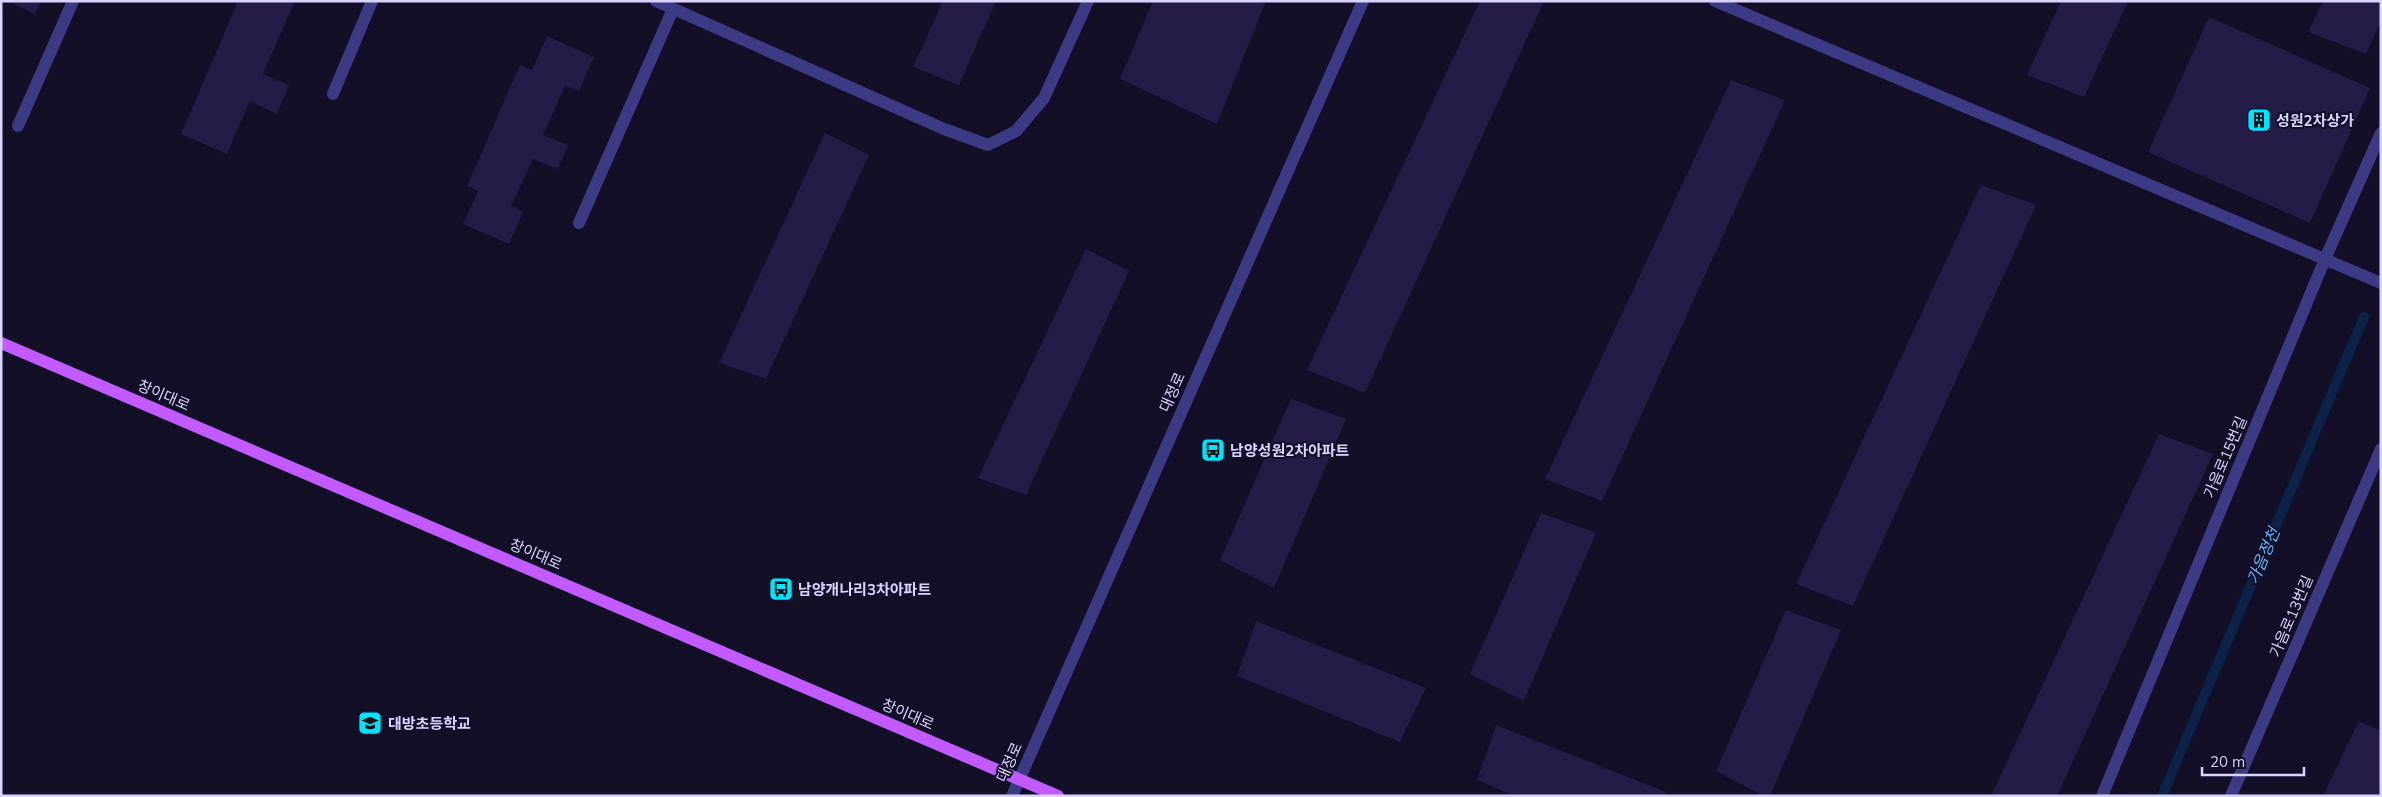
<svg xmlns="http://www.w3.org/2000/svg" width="2382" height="797" viewBox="0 0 2382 797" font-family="Mulish,'Noto Sans KR',sans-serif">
<rect width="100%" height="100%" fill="#130f26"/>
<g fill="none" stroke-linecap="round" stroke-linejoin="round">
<!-- stream -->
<polyline stroke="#0c2248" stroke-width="10" points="2162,796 2364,317"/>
</g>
<!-- building -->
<g fill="#241b47">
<polygon points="7,1 41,1 35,14"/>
<polygon points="238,1 295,1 263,74 289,85 277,114 250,101 227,154 181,134"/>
<polygon points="943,1 996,1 959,85 913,67"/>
<polygon points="1153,1 1266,1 1217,124 1120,79"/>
<polygon points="1480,1 1544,1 1365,393 1307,370"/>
<polygon points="2061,1 2128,1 2084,97 2027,75"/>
<polygon points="2323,1 2381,1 2381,21 2366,54 2308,32"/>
<polygon points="2209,17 2370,88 2310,223 2148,152"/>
<polygon points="547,36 594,57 579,91 565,86 543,135 568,145 558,169 533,159 511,206 523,212 509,244 463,224 478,191 467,186 520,65 532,70"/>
<polygon points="1731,80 1785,100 1602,501 1545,479"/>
<polygon points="825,133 869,155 766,379 719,363"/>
<polygon points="1981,185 2036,205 1853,606 1796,584"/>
<polygon points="1086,249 1129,271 1026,495 978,478"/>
<polygon points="1291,399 1346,419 1274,588 1220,560"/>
<polygon points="2159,434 2213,454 2057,796 1991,796"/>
<polygon points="1541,513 1596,533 1524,701 1470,674"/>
<polygon points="1786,610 1841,630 1770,796 1764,796 1716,771"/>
<polygon points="1256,621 1426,688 1400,742 1237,676"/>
<polygon points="2359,721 2381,731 2381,796 2323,796"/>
<polygon points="1496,725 1666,792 1664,796 1515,796 1477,780"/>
</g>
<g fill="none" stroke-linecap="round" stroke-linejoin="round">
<!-- minor -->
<g stroke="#3d3a85" stroke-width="12">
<polyline points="656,1 944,129 988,145 1016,131 1044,98 1088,1"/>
<polyline points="1715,1 2381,283"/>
<polyline points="333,94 372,1"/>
<polyline points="18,126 73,1"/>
<polyline points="579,223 673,9"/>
<polyline points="1012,796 1363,1"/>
<polyline points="2102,796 2325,259 2381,133"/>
<polyline points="2231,796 2381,449"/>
</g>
<!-- major -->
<polyline stroke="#c25bff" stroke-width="12" points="1,343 1058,796"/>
</g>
<!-- icons -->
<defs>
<g id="building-square" transform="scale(1.25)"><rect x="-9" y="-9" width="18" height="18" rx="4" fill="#00e5ff" stroke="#130f26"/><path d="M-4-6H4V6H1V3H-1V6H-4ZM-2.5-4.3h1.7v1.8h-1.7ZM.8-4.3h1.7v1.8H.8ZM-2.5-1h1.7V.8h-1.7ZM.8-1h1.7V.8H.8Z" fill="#111"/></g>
<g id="bus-square" transform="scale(1.25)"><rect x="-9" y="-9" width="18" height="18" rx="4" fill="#00e5ff" stroke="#130f26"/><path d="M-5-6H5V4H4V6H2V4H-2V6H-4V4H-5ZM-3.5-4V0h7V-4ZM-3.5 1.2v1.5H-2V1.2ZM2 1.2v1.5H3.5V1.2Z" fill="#111"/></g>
<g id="school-square" transform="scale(1.25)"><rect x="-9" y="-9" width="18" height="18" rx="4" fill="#00e5ff" stroke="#130f26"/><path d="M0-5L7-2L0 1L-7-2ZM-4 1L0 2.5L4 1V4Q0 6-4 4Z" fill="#111"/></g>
</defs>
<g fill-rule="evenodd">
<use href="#building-square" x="2259" y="120"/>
<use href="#bus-square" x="1213" y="450"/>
<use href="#bus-square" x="781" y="589"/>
<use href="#school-square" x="370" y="723"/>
</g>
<g text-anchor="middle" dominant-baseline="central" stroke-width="4" stroke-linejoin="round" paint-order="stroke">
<!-- poi labels -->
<g font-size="15" font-weight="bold" fill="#d9d4ff" stroke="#130f26" text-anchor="start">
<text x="2276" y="120">성원2차상가</text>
<text x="1230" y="450">남양성원2차아파트</text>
<text x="798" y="589">남양개나리3차아파트</text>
<text x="388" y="723">대방초등학교</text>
</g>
<!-- street labels -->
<g font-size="15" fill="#d9d4ff" stroke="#130f26">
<text transform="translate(1172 392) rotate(-66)">대정로</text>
<text transform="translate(164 395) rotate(23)">창이대로</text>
<text transform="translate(2225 457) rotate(-67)">가음로15번길</text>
<text transform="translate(536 554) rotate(23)">창이대로</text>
<text transform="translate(2291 616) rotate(-67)">가음로13번길</text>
<text transform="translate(908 714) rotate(23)">창이대로</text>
<text transform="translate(1009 762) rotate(-66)">대정로</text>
</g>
<!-- water labels -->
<g font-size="16" font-style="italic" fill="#62b6ff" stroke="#130f26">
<text transform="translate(2263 556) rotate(-67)">가음정천</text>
</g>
</g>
<!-- border -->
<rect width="2382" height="797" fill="none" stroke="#d9d4ff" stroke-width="5"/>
<!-- scale -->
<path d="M2202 767v8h102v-8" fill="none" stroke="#d9d4ff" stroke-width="2.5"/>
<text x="2210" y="767" font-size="15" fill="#d9d4ff" stroke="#130f26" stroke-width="4" paint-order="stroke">20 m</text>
</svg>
